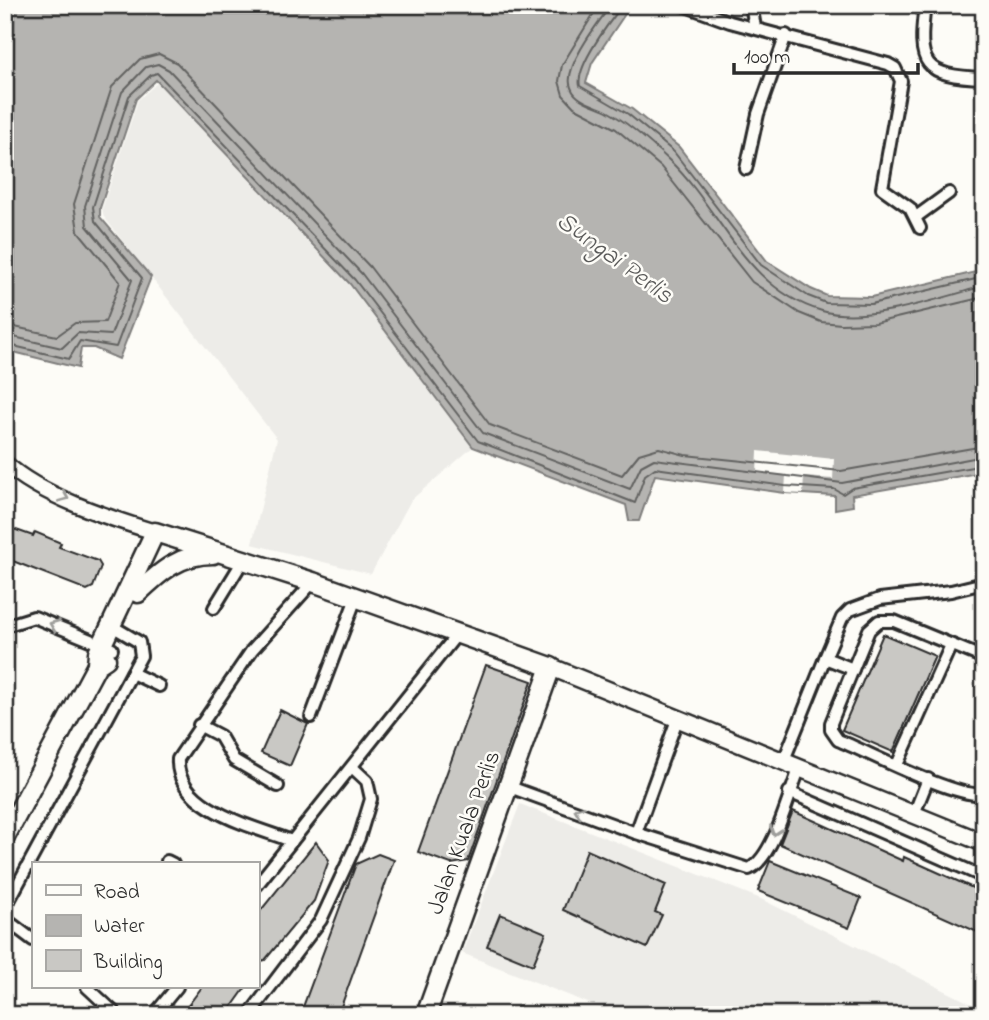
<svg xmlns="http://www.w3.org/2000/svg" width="989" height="1020" viewBox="0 0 989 1020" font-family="'Indie Flower',sans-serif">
<rect width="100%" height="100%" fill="#fdfcf7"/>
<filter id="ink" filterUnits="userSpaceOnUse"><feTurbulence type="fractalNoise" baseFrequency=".0143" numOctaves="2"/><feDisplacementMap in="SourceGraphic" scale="14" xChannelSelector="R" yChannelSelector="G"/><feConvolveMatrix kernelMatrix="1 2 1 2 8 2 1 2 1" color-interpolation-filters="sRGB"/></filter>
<g filter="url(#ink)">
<!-- built -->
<g fill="#edece8">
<polygon points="157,83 349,285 473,447 411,500 371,574 252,544 277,439 104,217 102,209 138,100"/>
<polygon points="520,804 761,899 984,1010 984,1015 618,1015 462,953"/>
</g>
<!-- water -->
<polygon fill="#b5b4b1" stroke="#7e7d7b" stroke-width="2" points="5,5 658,5 650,11 635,8 627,11 592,63 586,83 632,109 679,147 767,261 811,289 827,296 871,297 984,270 984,472 852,495 853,506 835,509 835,496 785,493 655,475 639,521 629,521 626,505 473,447 350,284 156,80 136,99 100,208 100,217 151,277 119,359 94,348 81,348 78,368 5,350"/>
<!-- pier -->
<polygon fill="#fdfcf7" points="758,451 834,459 833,479 804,477 803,494 785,493 786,475 757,473"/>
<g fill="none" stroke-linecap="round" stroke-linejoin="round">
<!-- shore -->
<g stroke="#626261" stroke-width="2">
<polyline points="599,5 562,65 559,81 563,95 574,107 616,129 661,167 752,282 799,313 821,322 841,324 875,323 984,297"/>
<path d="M611,5C599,22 566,63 570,84C571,89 574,94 578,97C586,104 598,106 607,111C629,123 652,144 670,161C722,211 745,289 822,311C866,324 940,298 984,286"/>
<path d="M623,5C610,21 575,67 580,86L628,114L674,152L761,265L808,296L826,303L871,304L984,277"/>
<polyline points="5,325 57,336 75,323 105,322 120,282 78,231 74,204 112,87 140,59 159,54 177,63 370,267 490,425 622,475 639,454 659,448 685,455 841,471 984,446"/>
<polyline points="5,335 62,348 78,333 111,335 132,280 87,226 85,206 122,92 146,67 158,64 169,70 362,274 483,433 630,489 641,466 654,459 842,483 984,456"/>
<polyline points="5,344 69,359 80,341 116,347 142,278 95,221 93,207 129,96 151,75 157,73 355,280 478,441 635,503 645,475 655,468 785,486 834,489 843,494 852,488 984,465"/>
</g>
</g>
<!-- building -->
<g fill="#c9c8c4" stroke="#2b2b2b" stroke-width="2">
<polygon points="5,526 33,536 35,532 61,543 59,547 98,561 101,566 93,587 87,590 5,558"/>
<polygon points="883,634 935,656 893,752 842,730"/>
<polygon points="486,665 532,681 468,861 451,864 418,852"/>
<polygon points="280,710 308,724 290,766 261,753"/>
<polygon points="793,811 903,861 904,857 984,893 984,935 780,844"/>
<polygon points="316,842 329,860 314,901 265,960 257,962 257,915"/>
<polygon points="587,850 666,885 655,912 662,915 647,948 563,910"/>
<polygon points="378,854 394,860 338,1015 300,1015 356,864"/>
<polygon points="770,861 861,898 849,928 758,891"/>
<polygon points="500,914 546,933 533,965 487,946"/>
<polygon points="202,987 246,987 226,1015 181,1015"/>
</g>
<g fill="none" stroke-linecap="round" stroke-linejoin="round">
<!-- minor casing -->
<g stroke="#2b2b2b" stroke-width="16">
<g id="minor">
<polyline points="683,5 730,22 888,64 895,68 901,81 882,188 910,208 920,228"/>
<polyline points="751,5 755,27"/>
<path d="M925,5C917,65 923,76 984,78"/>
<polyline points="746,169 758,114 786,35"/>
<polyline points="916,217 949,193"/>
<polyline points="214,608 244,559"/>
<polyline points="5,626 34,617 112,649"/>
<polyline points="825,658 853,669"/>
<path d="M984,658L894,621H879L869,630L831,723V730L838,740C868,752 957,799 984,794"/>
<polyline points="132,673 159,686"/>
<polyline points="311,717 356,598"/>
<polyline points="199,725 220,736 234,760 278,786"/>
<polyline points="784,760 825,658 842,618 850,610 880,599 951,591 984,583"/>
<polyline points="897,765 951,645"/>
<path d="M507,786L636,833L749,869C774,858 789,793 800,767"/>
<polyline points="789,792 984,877"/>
<polyline points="914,814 928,779"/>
<polyline points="636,833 678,717"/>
<path d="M292,841C255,827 175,809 178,759L252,650L313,582"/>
<polyline points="167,861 173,864"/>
<polyline points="257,885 458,633"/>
<polyline points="5,908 141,656 139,642 112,626"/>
<polyline points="5,919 33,940"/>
<polyline points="87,987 117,1015"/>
<polyline points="154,1015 177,987"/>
<polyline points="249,1015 321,920 359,838 371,799 367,781 352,767"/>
</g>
</g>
<!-- tertiary casing -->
<g stroke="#2b2b2b" stroke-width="19">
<path id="tertiary" d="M5,463C41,496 109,518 155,532"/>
</g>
<!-- secondary casing -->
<g stroke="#2b2b2b" stroke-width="21">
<polyline id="secondary" points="551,667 984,843"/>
</g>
<!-- primary casing -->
<g stroke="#2b2b2b" stroke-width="23">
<g id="primary">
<path d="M138,593C160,572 180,554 213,554"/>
<polyline points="97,665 98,653 155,532 313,582 551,667 426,1015"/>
<polyline points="5,837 97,665 106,659"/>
</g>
</g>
<!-- minor -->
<use href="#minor" stroke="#fdfcf7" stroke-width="10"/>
<!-- tertiary -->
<use href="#tertiary" stroke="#fdfcf7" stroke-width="14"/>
<!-- secondary -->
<use href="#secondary" stroke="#fdfcf7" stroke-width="16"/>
<!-- primary -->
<use href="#primary" stroke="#fdfcf7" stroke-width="18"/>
</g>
<!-- one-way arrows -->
<defs><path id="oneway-chevron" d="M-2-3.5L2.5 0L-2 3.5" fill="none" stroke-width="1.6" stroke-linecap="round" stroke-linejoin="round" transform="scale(1.75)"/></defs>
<g stroke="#9e9e9b">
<use href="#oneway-chevron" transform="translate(64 497) rotate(23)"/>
<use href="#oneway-chevron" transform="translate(54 625) rotate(-158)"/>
<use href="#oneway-chevron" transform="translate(579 811) rotate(-159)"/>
<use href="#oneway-chevron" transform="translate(775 831) rotate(110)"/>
</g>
</g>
<g text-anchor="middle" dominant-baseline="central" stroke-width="5" stroke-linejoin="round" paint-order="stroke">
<!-- street labels -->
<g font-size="24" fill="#2b2b2b" stroke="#fdfcf7">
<text transform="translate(465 833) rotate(-70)">Jalan Kuala Perlis</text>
</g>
<!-- water labels -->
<g font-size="26" font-style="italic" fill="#5b5b5a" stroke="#fdfcf7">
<text transform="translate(614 259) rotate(36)">Sungai Perlis</text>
</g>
</g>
<!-- margin -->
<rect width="989" height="1020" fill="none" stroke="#fdfcf7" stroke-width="28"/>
<rect x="14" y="14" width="961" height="992" fill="none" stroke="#2b2b2b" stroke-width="2.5" filter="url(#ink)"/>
<!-- legend -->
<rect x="32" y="862" width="228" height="126" fill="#fdfcf7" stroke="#a9a8a5" stroke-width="2"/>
<rect x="46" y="885" width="35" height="10" fill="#fdfcf7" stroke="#a9a8a5" stroke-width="2"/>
<text x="94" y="898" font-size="21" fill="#2b2b2b">Road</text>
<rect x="46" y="915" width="35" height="21" fill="#b5b4b1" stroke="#a9a8a5" stroke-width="2"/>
<text x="94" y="932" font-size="21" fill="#2b2b2b">Water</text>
<rect x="46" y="950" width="35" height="21" fill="#c9c8c4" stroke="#a9a8a5" stroke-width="2"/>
<text x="94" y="968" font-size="21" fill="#2b2b2b">Building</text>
<!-- scale -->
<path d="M734 63v10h184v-10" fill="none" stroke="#2b2b2b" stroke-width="3.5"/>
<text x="744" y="63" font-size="21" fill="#2b2b2b" stroke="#fdfcf7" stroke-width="5" paint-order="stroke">100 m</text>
</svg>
